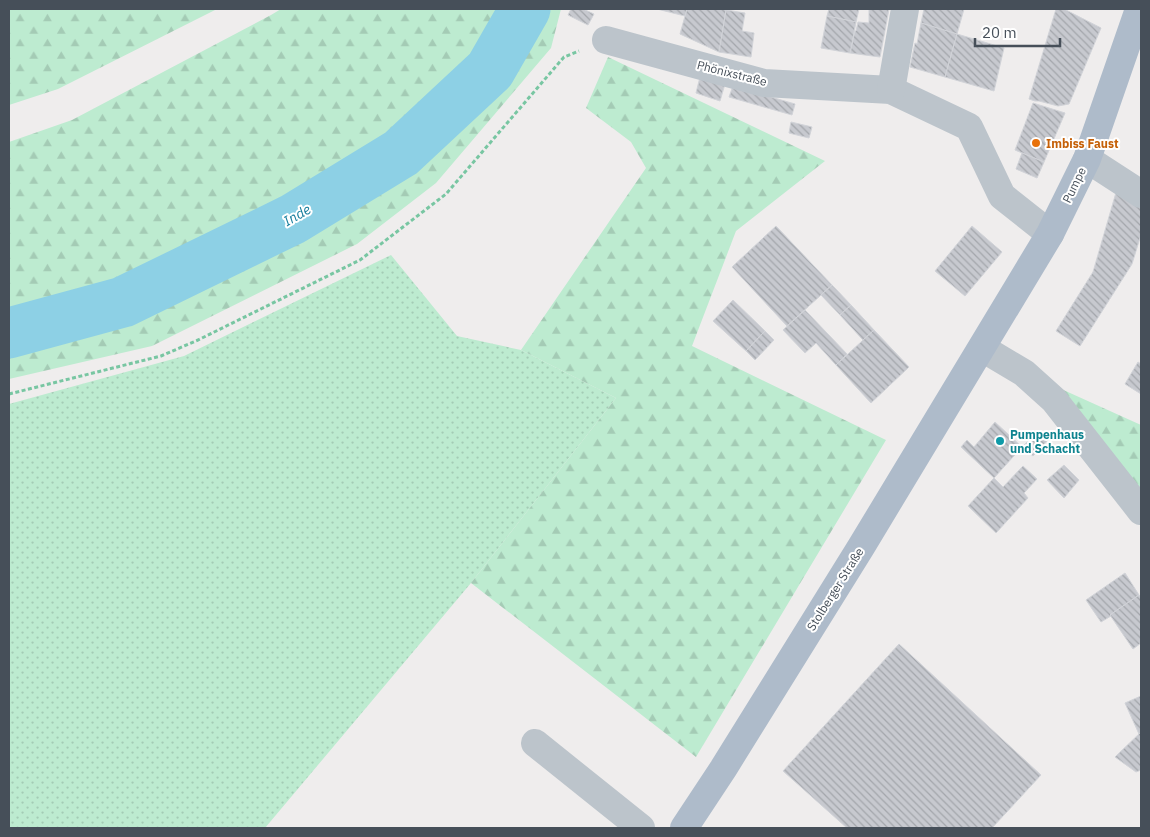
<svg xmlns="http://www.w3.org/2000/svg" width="1150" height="837" viewBox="0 0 1150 837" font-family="'IBM Plex Sans',sans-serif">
<defs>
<pattern id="grass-dots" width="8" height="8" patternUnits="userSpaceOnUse" patternTransform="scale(1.25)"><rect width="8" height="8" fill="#bdebd0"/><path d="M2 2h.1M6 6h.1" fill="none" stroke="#a4cbb5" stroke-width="1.8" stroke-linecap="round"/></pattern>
<pattern id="forest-firs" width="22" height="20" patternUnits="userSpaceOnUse" patternTransform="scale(1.25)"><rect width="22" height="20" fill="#bdebd0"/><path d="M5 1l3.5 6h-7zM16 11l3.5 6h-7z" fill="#a4cbb5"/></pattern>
<pattern id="building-back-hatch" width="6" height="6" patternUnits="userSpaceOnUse" patternTransform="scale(1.25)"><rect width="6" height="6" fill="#c7c9cf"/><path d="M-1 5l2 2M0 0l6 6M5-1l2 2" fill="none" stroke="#a3a6ab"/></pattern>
</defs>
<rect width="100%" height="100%" fill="#efeded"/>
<!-- grass -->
<polygon fill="url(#grass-dots)" points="391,255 457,336 521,350 616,398 471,583 265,828 9,828 9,404 184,356"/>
<!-- forest -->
<g fill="url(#forest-firs)">
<polygon points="9,9 217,9 58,89 9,105"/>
<polygon points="281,9 561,9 551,48 436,183 357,244 152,346 9,379 9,142 72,120 271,15"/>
<polygon points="608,57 825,161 736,231 692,346 886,440 696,757 471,583 616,398 521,350 646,168 631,142 586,108"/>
<polygon points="1059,388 1141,425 1141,489"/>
</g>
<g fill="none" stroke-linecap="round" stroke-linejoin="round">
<!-- river -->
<polyline stroke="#8dd0e5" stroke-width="51" points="9,333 123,302 293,219 401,153 490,70 525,9"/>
</g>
<!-- building -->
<g fill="url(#building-back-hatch)" stroke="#d1d3d8">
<polygon points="571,9 583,9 594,14 588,25 568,15"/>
<polygon points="657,9 687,9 685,16"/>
<polygon points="687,9 720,9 726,10 719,52 680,34"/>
<polygon points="829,9 859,9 856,22 827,16"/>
<polygon points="869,9 889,9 880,57 850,53 855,31 856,31 858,22 869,23"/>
<polygon points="924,9 964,9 957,34 921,23"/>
<polygon points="1056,9 1064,9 1101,28 1069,104 1058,106 1039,101 1035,101 1029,99"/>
<polygon points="726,10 745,13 742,31 754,33 751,57 719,52"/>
<polygon points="827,16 856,22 850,53 821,48"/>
<polygon points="921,23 957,34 945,77 910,67 915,43 917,44"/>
<polygon points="957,34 1004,48 994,91 945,77"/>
<polygon points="700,77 725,84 720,101 696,93"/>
<polygon points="733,86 795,104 792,115 729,97"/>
<polygon points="1033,103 1065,113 1044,162 1015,150"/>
<polygon points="791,122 812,127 809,138 789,133"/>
<polygon points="1022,153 1044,162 1037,178 1016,169"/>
<polygon points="1117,189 1141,204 1141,239 1140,238 1132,264 1080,346 1056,331 1093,272"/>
<polygon points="776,226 832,285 787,326 732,267"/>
<polygon points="972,226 1002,252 965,296 935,271"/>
<polygon points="832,285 851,305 840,315 821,295"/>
<polygon points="733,300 765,331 746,351 713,321"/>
<polygon points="851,305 874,330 863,340 840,315"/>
<polygon points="805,310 847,354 836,365 816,343 805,353 783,330"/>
<polygon points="874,330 909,367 871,403 836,365"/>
<polygon points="765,331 774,340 755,360 746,351"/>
<polygon points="1138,362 1141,364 1141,394 1125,384"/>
<polygon points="995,422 1022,447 994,478 961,447 967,440 974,447"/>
<polygon points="1039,431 1049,439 1033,456 1022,447"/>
<polygon points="1064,465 1079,480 1064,498 1047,480"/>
<polygon points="1023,466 1037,479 1024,493 1028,498 996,533 968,506 994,478 1003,487"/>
<polygon points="1125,573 1139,595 1110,615 1111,616 1101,622 1086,600"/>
<polygon points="1139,595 1141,598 1141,643 1133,649 1110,615"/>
<polygon points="899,644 1041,775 992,828 847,828 783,771"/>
<polygon points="1141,696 1141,732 1139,734 1125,703"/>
<polygon points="1141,732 1141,770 1136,772 1115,757"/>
</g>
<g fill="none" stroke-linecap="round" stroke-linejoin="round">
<!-- path -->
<polyline stroke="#78c6a2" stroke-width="3" stroke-dasharray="4 2.5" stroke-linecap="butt" points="9,394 161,356 198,340 360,260 446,194 564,57 579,51"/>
<!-- minor -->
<g stroke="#bcc4cb" stroke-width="28">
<polyline points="606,40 764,83 891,90 969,127 1002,196 1050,234"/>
<polyline points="891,90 905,9"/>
<polyline points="1087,159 1141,194"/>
<polyline points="982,348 1024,373 1054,400 1141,511"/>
<polyline points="535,743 641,828"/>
</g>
<!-- major -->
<polyline stroke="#aebbca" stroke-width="28" points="684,828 723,769 861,547 1050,234 1087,159 1139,9"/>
</g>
<!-- markers -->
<circle fill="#e8710a" stroke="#fff" stroke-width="2" cx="1036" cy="143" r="5"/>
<circle fill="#0f9aa8" stroke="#fff" stroke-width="2" cx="1000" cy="441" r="5"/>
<g text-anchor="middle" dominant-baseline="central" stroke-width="4" stroke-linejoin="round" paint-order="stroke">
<!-- street labels -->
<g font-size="12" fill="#464f59" stroke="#fff">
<text transform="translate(732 73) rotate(14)">Phönixstraße</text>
<text transform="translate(1074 185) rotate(-64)">Pumpe</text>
<text transform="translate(835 589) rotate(-58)">Stolberger Straße</text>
</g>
<!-- food labels -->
<g font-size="12" font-weight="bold" fill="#c56008" stroke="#fff" text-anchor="start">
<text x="1046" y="143">Imbiss Faust</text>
</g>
<!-- culture labels -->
<g font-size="12" font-weight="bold" fill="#0d838f" stroke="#fff" text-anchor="start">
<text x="1010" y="434">Pumpenhaus<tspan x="1010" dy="14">und Schacht</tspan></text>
</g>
<!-- water labels -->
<g font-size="14" font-style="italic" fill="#167d9c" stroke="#fff">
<text transform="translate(297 215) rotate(-30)">Inde</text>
</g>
</g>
<!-- border -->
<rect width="1150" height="837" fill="none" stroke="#464f59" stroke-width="20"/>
<!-- scale -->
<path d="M975 38v8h85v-8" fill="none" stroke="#464f59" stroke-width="2.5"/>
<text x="982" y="38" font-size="15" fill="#464f59" stroke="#ffffff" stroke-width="4" paint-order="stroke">20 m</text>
</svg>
